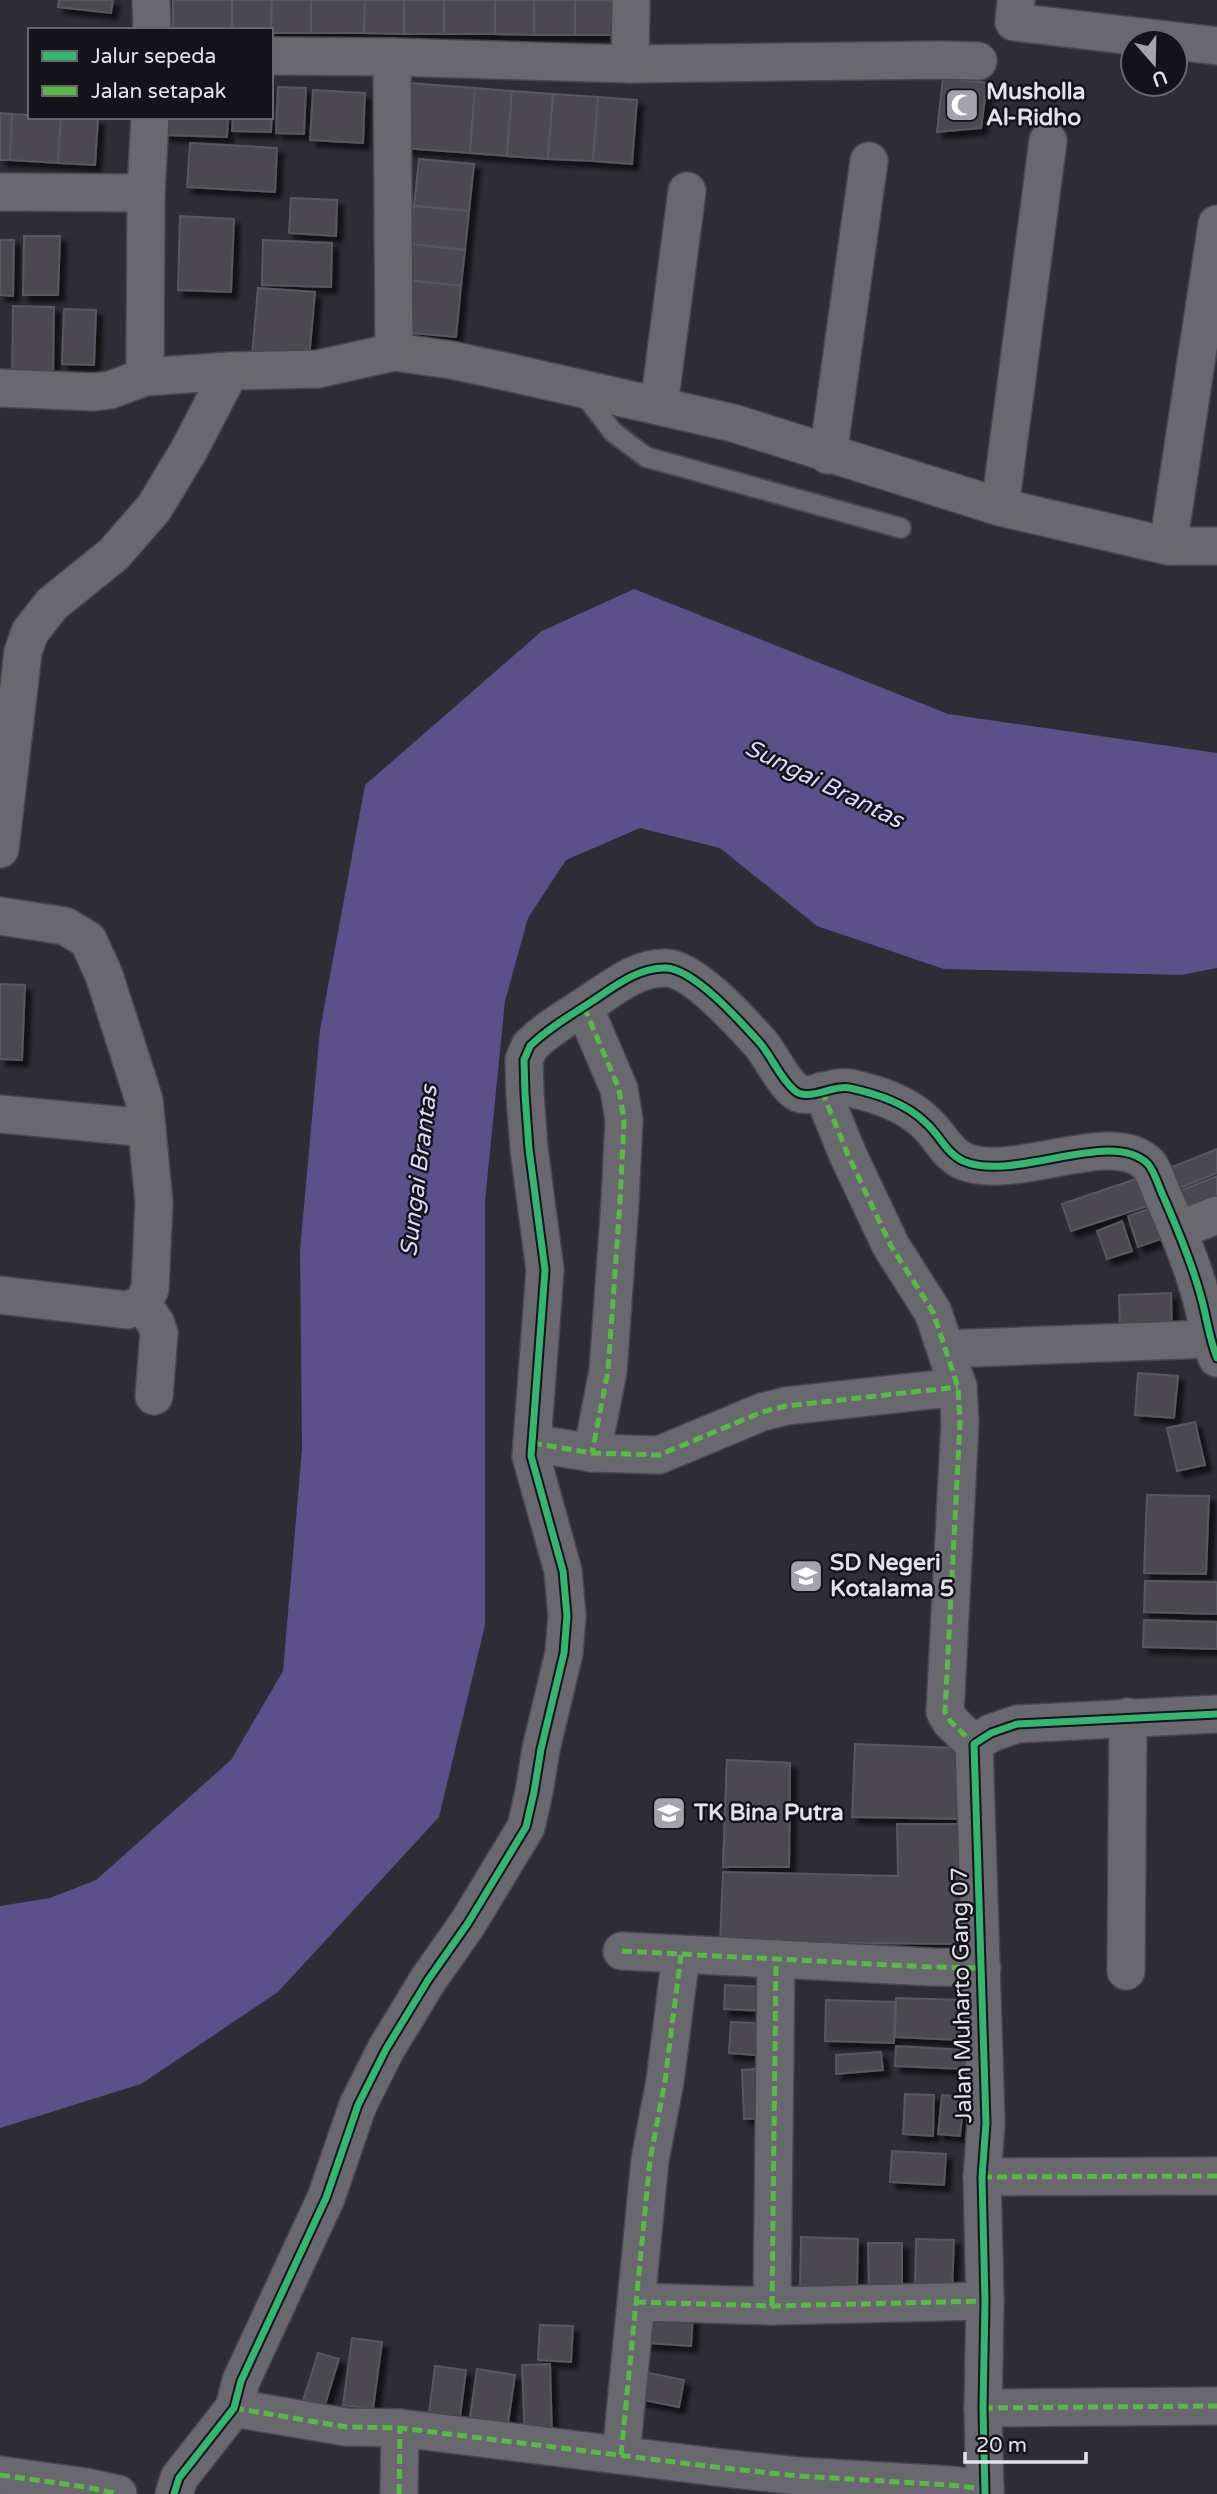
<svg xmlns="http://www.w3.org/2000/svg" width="1217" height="2494" viewBox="0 0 1217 2494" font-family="'Varela Round',sans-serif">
<defs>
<filter id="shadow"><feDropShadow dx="6" dy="6" stdDeviation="2" flood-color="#0009"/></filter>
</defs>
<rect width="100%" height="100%" fill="#2e2c34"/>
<!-- water -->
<polygon fill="#5c508b" points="634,589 948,714 1217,753 1217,968 1181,975 944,969 817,926 720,848 640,828 566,860 528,918 505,1001 485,1201 485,1625 439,1817 278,1992 141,2084 0,2128 0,1906 50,1898 96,1880 231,1760 283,1671 302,1449 300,1250 320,1030 365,785 542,631"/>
<!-- building -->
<g fill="#4b494f" stroke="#58575e" stroke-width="2" filter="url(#shadow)">
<polygon points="59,0 113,0 111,13 58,7"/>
<rect x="173" y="0" width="59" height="30"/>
<polygon points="232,0 272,0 271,30 232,30"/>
<polygon points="272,0 311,0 311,33 271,33"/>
<polygon points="311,0 365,0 364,33 311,33"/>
<polygon points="365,0 404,0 404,34 364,33"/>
<rect x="404" y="0" width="40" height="34"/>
<rect x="444" y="0" width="51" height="34"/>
<polygon points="495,0 534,0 534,35 495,34"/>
<rect x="534" y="0" width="41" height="35"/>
<polygon points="575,0 627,0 626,35 575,35"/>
<polygon points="943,78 987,83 981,128 937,132"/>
<polygon points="409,83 475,88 470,153 403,148"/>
<polygon points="271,87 273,87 271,132 232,131 233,117 271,117"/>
<polygon points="278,87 306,88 304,134 276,133"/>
<polygon points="475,88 512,91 507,156 470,153"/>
<polygon points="313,90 365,93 363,143 310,140"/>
<polygon points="512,91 553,94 548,159 507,156"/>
<polygon points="553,94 598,97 593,161 548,159"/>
<polygon points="598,97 637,100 632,164 593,161"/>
<polygon points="0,113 12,114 10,160 0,160"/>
<polygon points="12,114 30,115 30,117 61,117 58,163 10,160"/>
<polygon points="61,117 98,119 95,165 58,163"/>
<polygon points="164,117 228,117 227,137 163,135"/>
<polygon points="190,143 277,148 275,192 187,187"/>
<polygon points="419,159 474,164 469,211 414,206"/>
<polygon points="291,198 337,200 336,236 289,233"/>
<polygon points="414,206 469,211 465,250 410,244"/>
<polygon points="180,216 234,219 231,292 178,290"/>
<polygon points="24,236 60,236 58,295 23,295"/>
<polygon points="0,240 14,240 13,296 0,295"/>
<polygon points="263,240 332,243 331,287 262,285"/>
<polygon points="410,244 465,250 461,286 406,280"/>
<polygon points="406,280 461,286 456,337 401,332"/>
<polygon points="258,288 315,292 309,359 252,355"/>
<polygon points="13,306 54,307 53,380 12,378"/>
<polygon points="64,309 96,310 94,365 62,364"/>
<polygon points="0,984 25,985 22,1060 0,1059"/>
<polygon points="1217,1149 1217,1173 1165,1194 1157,1173"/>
<polygon points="1217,1176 1217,1211 1191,1221 1179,1191"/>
<polygon points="1142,1177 1151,1205 1071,1231 1062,1204"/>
<polygon points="1151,1208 1161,1239 1138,1247 1128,1216"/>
<polygon points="1122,1221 1132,1251 1107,1259 1097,1231"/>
<polygon points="1171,1293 1172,1331 1120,1333 1119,1295"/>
<polygon points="1138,1373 1178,1376 1174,1418 1135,1415"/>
<polygon points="1195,1422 1205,1465 1177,1471 1167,1428"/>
<polygon points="1147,1495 1209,1496 1206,1574 1144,1573"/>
<polygon points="1145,1581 1217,1582 1217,1614 1144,1612"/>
<polygon points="1144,1620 1217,1622 1217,1649 1143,1647"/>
<polygon points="855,1744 958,1748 959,1819 852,1817"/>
<polygon points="727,1760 790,1763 789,1867 723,1867"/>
<polygon points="727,1760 790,1763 789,1867 723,1867"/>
<polygon points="897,1824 959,1824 962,1944 720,1942 723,1872 898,1876"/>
<polygon points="725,1985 767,1987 766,2011 724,2009"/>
<polygon points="896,1998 962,2000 959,2040 895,2037"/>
<polygon points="826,2000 895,2002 894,2043 825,2041"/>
<polygon points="731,2022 770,2024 768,2056 729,2053"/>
<polygon points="896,2046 964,2050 963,2069 895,2066"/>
<polygon points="881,2052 883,2070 836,2074 836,2055"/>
<polygon points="767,2068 770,2118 744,2119 742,2070"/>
<polygon points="905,2094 934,2095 933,2136 903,2134"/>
<polygon points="942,2095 964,2097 960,2136 938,2134"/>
<polygon points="892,2151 946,2154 944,2185 890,2182"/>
<polygon points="801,2237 858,2239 857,2288 800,2287"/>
<polygon points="916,2239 954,2240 952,2291 915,2290"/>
<polygon points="868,2243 902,2243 902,2290 869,2290"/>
<polygon points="636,2310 693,2313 691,2346 633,2342"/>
<polygon points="540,2325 573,2326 571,2362 538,2360"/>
<polygon points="352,2338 382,2342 373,2409 343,2405"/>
<polygon points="318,2353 339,2359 323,2411 302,2404"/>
<polygon points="550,2364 552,2438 525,2439 522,2365"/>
<polygon points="435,2366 466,2370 458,2433 427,2429"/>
<polygon points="477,2369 515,2375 506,2437 468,2432"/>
<polygon points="634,2370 684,2380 679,2407 628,2397"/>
</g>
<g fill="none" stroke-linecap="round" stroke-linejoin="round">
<!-- lane casing -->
<g stroke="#48474d" stroke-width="23">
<polyline id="lane" points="582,392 613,432 646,457 901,528"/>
</g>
<!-- street casing -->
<g stroke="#48474d" stroke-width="40">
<g id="street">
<polyline points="151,0 152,30"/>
<polyline points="1016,0 1014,22 1217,46"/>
<polyline points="271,56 392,57 630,64 940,60 978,61"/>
<polyline points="630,64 631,0"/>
<polyline points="0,192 146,193"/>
<polyline points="394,352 451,360 512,373 733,423 1000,507 1168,546 1217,546"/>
<polyline points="145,377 230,371 318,369 394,352 392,57"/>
<polyline points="0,388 94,392 110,390 145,377 146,193 150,117"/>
<polyline points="659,406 687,191"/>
<polyline points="828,455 869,161"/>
<polyline points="1000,507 1048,141"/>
<polyline points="1168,546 1217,224"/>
<polyline points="0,849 23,652 30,632 52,604 114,554 154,508 189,450 230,371"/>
<polyline points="0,916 65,926 88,940 104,975 144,1100 154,1202 150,1289 143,1304 127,1310 0,1295"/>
<polyline points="584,1007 619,1089 624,1120 620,1202 608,1371 592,1453"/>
<polyline points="822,1091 848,1155 891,1246 933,1312 958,1387 960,1422 945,1712 951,1722 974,1744"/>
<polyline points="0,1114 147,1128"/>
<polyline points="1178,1230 1217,1215"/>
<polyline points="143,1304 156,1324 159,1333 154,1396"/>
<polyline points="946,1349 1209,1339"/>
<polyline points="532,1443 592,1453 659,1455 762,1412 786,1406 958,1387"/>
<polyline points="622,1951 931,1967 982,1968"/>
<polyline points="1126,1971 1128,1717"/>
<polyline points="982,2177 1217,2176"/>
<polyline points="636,2302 772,2306 985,2301"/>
<polyline points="772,2306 776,1959"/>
<polyline points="234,2408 346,2427 400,2428 715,2467 798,2476 950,2485 985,2489"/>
<polyline points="983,2408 1217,2406"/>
<polyline points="621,2455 650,2160 665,2081 681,1955"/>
<polyline points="0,2475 86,2487 118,2494"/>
<path d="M174,2494L179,2478L234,2408L241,2381L326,2198L358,2105L386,2049L428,1980L468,1923L526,1827L534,1792L541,1749L564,1653L567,1616L563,1571L531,1456L545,1270L529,1149L525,1094L524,1060L530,1046C548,1028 573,1014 594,1000C615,986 639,967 666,968C694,969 741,1022 760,1043C772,1057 780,1078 794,1090C807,1103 833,1084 850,1088C877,1094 906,1103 926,1123C939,1134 946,1153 963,1161C1014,1183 1112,1127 1148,1164C1155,1172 1159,1188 1164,1198C1178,1230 1192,1263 1201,1297C1207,1318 1209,1338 1217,1358"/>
<polyline points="399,2494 400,2428"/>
<polyline points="985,2494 983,2408 985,2301 982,2177 986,2123 974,1744 991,1733 1017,1724 1217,1714"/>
</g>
</g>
<!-- lane -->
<use href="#lane" stroke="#69686e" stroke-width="19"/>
<!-- street -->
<use href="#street" stroke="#69686e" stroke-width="37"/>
<!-- quiet -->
<g stroke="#58b947" stroke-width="5" stroke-dasharray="10 5" stroke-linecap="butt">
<polyline points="584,1007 619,1089 624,1120 620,1202 608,1371 592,1453"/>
<polyline points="822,1091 848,1155 891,1246 933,1312 958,1387 960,1422 945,1712 951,1722 974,1744"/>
<polyline points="532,1443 592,1453 659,1455 762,1412 786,1406 958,1387"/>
<polyline points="622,1951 931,1967 982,1968"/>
<polyline points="982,2177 1217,2176"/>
<polyline points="636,2302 772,2306 985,2301"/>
<polyline points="772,2306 776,1959"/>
<polyline points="234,2408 346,2427 400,2428 715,2467 798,2476 950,2485 985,2489"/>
<polyline points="983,2408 1217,2406"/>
<polyline points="621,2455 650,2160 665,2081 681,1955"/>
<polyline points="0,2475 86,2487 118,2494"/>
<polyline points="399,2494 400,2428"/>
</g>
<!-- cycleway casing -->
<g stroke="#141319" stroke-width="11">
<g id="cycleway">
<path d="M174,2494L179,2478L234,2408L241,2381L326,2198L358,2105L386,2049L428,1980L468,1923L526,1827L534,1792L541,1749L564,1653L567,1616L563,1571L531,1456L545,1270L529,1149L525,1094L524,1060L530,1046C548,1028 573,1014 594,1000C615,986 639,967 666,968C694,969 741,1022 760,1043C772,1057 780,1078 794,1090C807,1103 833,1084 850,1088C877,1094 906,1103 926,1123C939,1134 946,1153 963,1161C1014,1183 1112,1127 1148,1164C1155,1172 1159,1188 1164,1198C1178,1230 1192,1263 1201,1297C1207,1318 1209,1338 1217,1358"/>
<polyline points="985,2494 983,2408 985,2301 982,2177 986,2123 974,1744 991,1733 1017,1724 1217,1714"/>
</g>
</g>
<!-- cycleway -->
<use href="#cycleway" stroke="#33b770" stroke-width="7"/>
</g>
<!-- icons -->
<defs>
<g id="mosque-square" transform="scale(1.75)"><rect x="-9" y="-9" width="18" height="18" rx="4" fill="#a4a2ab" stroke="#141319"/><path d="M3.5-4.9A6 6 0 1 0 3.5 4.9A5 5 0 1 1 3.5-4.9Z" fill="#fff"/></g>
<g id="school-square" transform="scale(1.75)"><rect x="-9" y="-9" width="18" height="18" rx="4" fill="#a4a2ab" stroke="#141319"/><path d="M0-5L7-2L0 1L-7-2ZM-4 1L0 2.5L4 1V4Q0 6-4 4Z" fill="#fff"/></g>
</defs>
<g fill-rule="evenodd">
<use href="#mosque-square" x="962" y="105"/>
<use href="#school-square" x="806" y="1576"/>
<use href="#school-square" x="669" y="1813"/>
</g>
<g text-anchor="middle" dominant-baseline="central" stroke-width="5" stroke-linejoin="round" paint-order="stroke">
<!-- poi labels -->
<g font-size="23" font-weight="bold" fill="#e3e2eb" stroke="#141319" text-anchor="start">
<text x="986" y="92">Musholla<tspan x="986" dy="26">Al-Ridho</tspan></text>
<text x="830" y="1563">SD Negeri<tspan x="830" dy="26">Kotalama 5</tspan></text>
<text x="694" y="1813">TK Bina Putra</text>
</g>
<!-- street labels -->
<g font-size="23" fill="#e3e2eb" stroke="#141319">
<text transform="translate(962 1995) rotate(-91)">Jalan Muharto Gang 07</text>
</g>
<!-- water labels -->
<g font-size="24" font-style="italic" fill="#dbd7fd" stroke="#141319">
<text transform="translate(824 784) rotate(26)">Sungai Brantas</text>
<text transform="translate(419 1171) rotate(-83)">Sungai Brantas</text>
</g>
</g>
<!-- legend -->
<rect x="28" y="28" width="245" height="91" fill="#141319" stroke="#67666d" stroke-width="2"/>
<rect x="42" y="51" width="35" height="10" fill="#33b770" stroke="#67666d" stroke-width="2"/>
<text x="91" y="63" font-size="21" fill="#e3e2eb">Jalur sepeda</text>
<rect x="42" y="86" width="35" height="10" fill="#58b947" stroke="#67666d" stroke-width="2"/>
<text x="91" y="98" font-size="21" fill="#e3e2eb">Jalan setapak</text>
<!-- north arrow -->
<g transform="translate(1154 63) rotate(160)"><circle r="33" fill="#141319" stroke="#67666d" stroke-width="2"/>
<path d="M0-5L12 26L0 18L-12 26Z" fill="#a4a2ab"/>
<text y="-10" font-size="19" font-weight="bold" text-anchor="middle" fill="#e3e2eb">U</text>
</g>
<!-- scale -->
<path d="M965 2452v10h121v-10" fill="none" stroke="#e3e2eb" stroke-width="3.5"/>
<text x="976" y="2452" font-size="21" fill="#e3e2eb" stroke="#141319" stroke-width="5" paint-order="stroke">20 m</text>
</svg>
